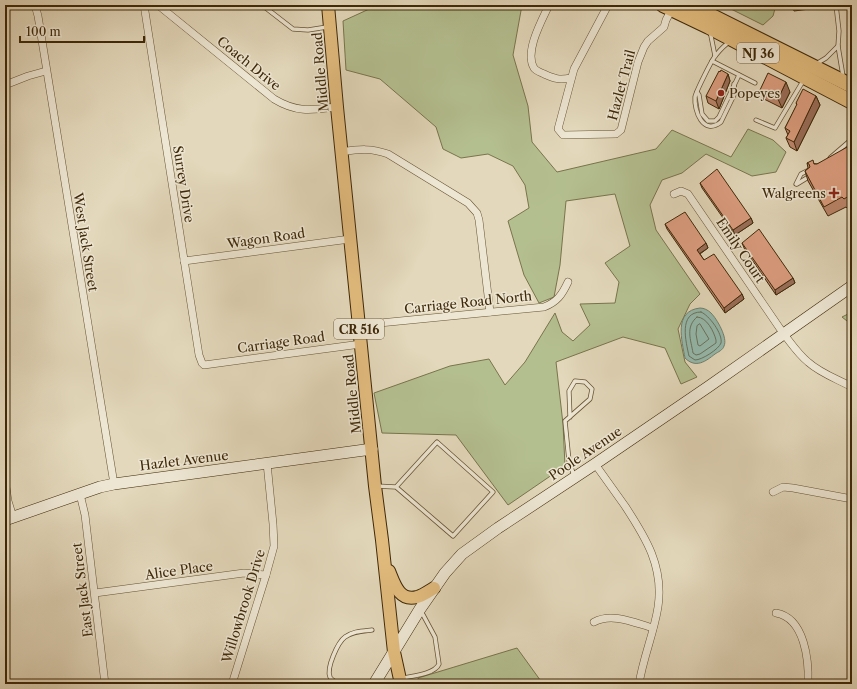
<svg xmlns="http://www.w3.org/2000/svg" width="857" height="689" viewBox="0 0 857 689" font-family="'Libre Caslon Text',serif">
<rect width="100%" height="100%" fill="#e3d8bb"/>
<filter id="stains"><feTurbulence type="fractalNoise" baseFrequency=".005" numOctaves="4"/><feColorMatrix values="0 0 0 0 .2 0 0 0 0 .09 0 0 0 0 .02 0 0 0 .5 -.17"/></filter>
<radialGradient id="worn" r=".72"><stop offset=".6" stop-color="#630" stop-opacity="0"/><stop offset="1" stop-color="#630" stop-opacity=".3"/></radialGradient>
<!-- green -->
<g fill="#b4bf90" stroke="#79744c">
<polygon points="378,5 522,5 513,55 528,106 532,142 557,172 656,149 672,130 731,157 748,129 773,140 786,152 776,172 752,176 706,154 682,173 662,180 650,205 656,230 700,294 690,304 678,329 685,362 697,377 681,384 665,348 623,337 556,362 563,424 565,466 508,505 456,435 382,433 374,393 450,366 489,359 505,385 525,362 555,313 562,332 573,341 590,325 580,304 615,303 619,282 605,263 630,246 615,194 566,201 560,265 554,297 539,303 524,275 508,221 529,208 525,185 513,166 488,154 461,158 443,149 436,127 380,79 346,70 343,21"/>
<polygon points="723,5 776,5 773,16 763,25"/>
<polygon points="852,312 852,325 842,317"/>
<polygon points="517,648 543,684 420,684 418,678"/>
</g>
<!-- water -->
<path fill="#95baae" stroke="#72806c" d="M700,308C704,308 708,310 711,313C717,319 728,338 724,346C723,350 718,352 715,354C706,361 696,369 685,358C682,341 673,311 700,308Z"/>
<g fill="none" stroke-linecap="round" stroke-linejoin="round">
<!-- shore -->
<g stroke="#6a715b" stroke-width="1">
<path d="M701,312C709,315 723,334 721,343C719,349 702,360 695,360L689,356C686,342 678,312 701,312Z"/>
<path d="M697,317C707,317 714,332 716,340V343L700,354L696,355L693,353C691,340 685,327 697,317Z"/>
<polygon points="700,324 709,339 700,346 698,345 696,334 697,326"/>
</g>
<!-- lane casing -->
<g stroke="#675435" stroke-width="5">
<g id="lane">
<polyline points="262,5 293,29 308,30 327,27"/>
<polyline points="836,5 839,31 838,46"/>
<polyline points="710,31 715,56"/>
<path d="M730,42C724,45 720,50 716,55C712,59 696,92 695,97C694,111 703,136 721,122L735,93L734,84"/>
<polyline points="712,61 755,83"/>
<polyline points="816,64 826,58 838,46 843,76"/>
<polyline points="697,92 699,95 702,114 708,121 715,121 719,117 739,75"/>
<polyline points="756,120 775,128 803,81"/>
<polyline points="830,158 852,139"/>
<polyline points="796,184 801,174 809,170"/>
<polyline points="797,184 810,176"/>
<polyline points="570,417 569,391 575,381 585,382 592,389 590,399 565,421 569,461 574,476"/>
<polyline points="376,486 396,487 453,536 493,492 437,442 396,487"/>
<path d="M403,678C412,676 435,674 439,664L435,637L421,611"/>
<path d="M340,684C336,682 332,681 330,677C326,668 338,642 345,637C353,631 363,631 372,630"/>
</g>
</g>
<!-- street casing -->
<g stroke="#675435" stroke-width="8">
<g id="street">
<polyline points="35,5 38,16 114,484"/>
<polyline points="144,5 199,355 202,363 204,365 361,344"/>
<path d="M158,5L274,99C297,113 312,110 337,107"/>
<path d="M549,5C542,20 524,52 534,68C536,71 540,72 544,74C555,79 559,80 571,78"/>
<polyline points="608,5 574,69 558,129 563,135 616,134 621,130 638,62 644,47 648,41 664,27 666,20 672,9"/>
<polyline points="5,85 28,76 46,71"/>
<path d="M342,152C360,149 371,148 388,154L468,203L477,213L479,220L490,312"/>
<path d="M674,194L681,191L688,194L783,333C791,343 798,354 808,362C820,373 837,379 852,387"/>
<polyline points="184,261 350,239"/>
<path d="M359,325L544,307C557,302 562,295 568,282"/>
<path d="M595,464C605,478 615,492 625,506C646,538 664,567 658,607C654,633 643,658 639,684"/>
<polyline points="5,480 8,501 13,517"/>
<polyline points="773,492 783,487 793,488 852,499"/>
<polyline points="80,494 85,515 105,684"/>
<polyline points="95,593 244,573 266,575"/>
<path d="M776,613C805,618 809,661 808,684"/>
<path d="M594,622C612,612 635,623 653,628"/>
<polyline points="232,684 266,575 274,546 273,524 267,463"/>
</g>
</g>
<!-- secondary casing -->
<g stroke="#3e2808" stroke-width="12">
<g id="secondary">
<polyline points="5,520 100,487 114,484 372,449"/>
<polyline points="374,684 420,609 445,573 462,554 498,528 595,464 708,387 852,286"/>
</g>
</g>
<!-- primary casing -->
<g stroke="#3e2808" stroke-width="14">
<g id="primary">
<polyline points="328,5 337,107 375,486 382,540 394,652 401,684"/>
<path d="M389,571C394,583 399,602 417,597C422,596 429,591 434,588"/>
</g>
</g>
<!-- highway casing -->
<g stroke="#3e2808" stroke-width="16">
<g id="highway">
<polyline points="663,5 709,27 852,102"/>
<polyline points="690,5 852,86"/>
</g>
</g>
<!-- lane -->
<use href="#lane" stroke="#ede6d3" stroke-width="3.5"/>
<!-- street -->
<use href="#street" stroke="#ede6d3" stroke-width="7"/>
<!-- secondary -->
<use href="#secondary" stroke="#ede6d3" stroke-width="11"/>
<!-- primary -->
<use href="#primary" stroke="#e2bc7e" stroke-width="12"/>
<!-- highway -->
<use href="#highway" stroke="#e2bc7e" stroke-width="14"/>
</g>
<!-- wall -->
<g fill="#bd876d" stroke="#3e2808">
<polygon points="792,5 824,5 825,7 794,11"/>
<polygon points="728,74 730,81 719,109 708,103 706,96"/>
<polygon points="760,90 790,92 782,108 764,99"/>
<polygon points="816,96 820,105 797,151 790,147 786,138 788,135 785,128 797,105 796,103"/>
<polygon points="852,151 852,206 847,208 846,207 828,216 808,181 805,171 808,168 807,163 817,164"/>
<polygon points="700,183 751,218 753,223 735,235 702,188"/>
<polygon points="665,224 706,243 708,248 700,254 704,260 742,294 744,299 725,313 667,229"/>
<polygon points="742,243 793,278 795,283 776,295 744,248"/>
</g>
<!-- shaded-wall -->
<g fill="#9a6e59" stroke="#3e2808">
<polygon points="728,74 730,81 719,109 716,101"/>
<polygon points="786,82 790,92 782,108 778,99"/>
<polygon points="816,96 820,105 797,151 794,142"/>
<polygon points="751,218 753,223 735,235 733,230"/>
<polygon points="706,243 708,248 699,254 697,250"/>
<polygon points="793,278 795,283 776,295 775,290"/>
<polygon points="742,294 744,299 725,313 724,308"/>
</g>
<!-- building -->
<g fill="#dc9d7f" stroke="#3e2808">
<polygon points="721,70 728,74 716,101 706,96 719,71 720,72"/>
<polygon points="768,73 786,82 778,99 760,90"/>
<polygon points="803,89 816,96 794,142 786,138 790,131 785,128 797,104 796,103"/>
<polygon points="849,146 852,151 852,194 844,199 842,197 824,207 805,171 810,167 809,164 807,163 813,160 814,164 817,164"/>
<polygon points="717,169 751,218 733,230 700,183"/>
<polygon points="685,212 706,243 697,250 704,260 714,254 742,294 724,308 665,224"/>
<polygon points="759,229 793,278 775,290 742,243"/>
</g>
<!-- markers -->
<g fill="#8f2418" stroke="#ede6d3" stroke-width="1.5">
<circle cx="721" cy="93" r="4"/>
<path d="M832 187h4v4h4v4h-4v4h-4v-4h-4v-4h4z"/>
</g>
<g text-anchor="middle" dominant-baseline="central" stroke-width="3" stroke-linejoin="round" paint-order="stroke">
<!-- shield labels -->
<g fill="#ede6d3" stroke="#726145" stroke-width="1">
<rect x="737" y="43" width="42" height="20" rx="3"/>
<rect x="334" y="319" width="50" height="20" rx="3"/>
</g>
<g font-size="12" font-weight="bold" fill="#3e2808">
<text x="758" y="53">NJ 36</text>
<text x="359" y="329">CR 516</text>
</g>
<!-- street labels -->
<g font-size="13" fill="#3e2808" stroke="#ede6d3">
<text transform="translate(249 63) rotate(39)">Coach Drive</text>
<text transform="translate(320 72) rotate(-95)">Middle Road</text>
<text transform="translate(621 85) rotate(-75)">Hazlet Trail</text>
<text transform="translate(184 184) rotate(81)">Surrey Drive</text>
<text transform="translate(266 238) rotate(-8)">Wagon Road</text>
<text transform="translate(86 242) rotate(81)">West Jack Street</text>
<text transform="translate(741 250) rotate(56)">Emily Court</text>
<text transform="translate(468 302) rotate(-6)">Carriage Road North</text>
<text transform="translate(281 342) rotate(-8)">Carriage Road</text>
<text transform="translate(352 394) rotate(-96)">Middle Road</text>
<text transform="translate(585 453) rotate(-34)">Poole Avenue</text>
<text transform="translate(184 460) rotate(-7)">Hazlet Avenue</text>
<text transform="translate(179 570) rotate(-8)">Alice Place</text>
<text transform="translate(82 590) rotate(-97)">East Jack Street</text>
<text transform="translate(243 606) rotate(-73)">Willowbrook Drive</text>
</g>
<!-- poi labels -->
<g font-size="13" fill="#3e2808" stroke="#ede6d3" text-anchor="start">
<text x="729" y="93">Popeyes</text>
<text x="826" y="193" text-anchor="end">Walgreens</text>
</g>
</g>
<!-- margin -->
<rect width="857" height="689" fill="none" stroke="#e3d8bb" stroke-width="20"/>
<rect x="6" y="6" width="845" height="677" fill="none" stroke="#3e2808" stroke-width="2"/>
<rect x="10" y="10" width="837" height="669" fill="none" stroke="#3e2808"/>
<!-- scale -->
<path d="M20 36v6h124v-6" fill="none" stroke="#3e2808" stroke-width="2"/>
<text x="26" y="36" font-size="12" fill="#3e2808" stroke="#ede6d3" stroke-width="3" paint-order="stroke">100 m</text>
<rect width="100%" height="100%" filter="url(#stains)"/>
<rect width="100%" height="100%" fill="url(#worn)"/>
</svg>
